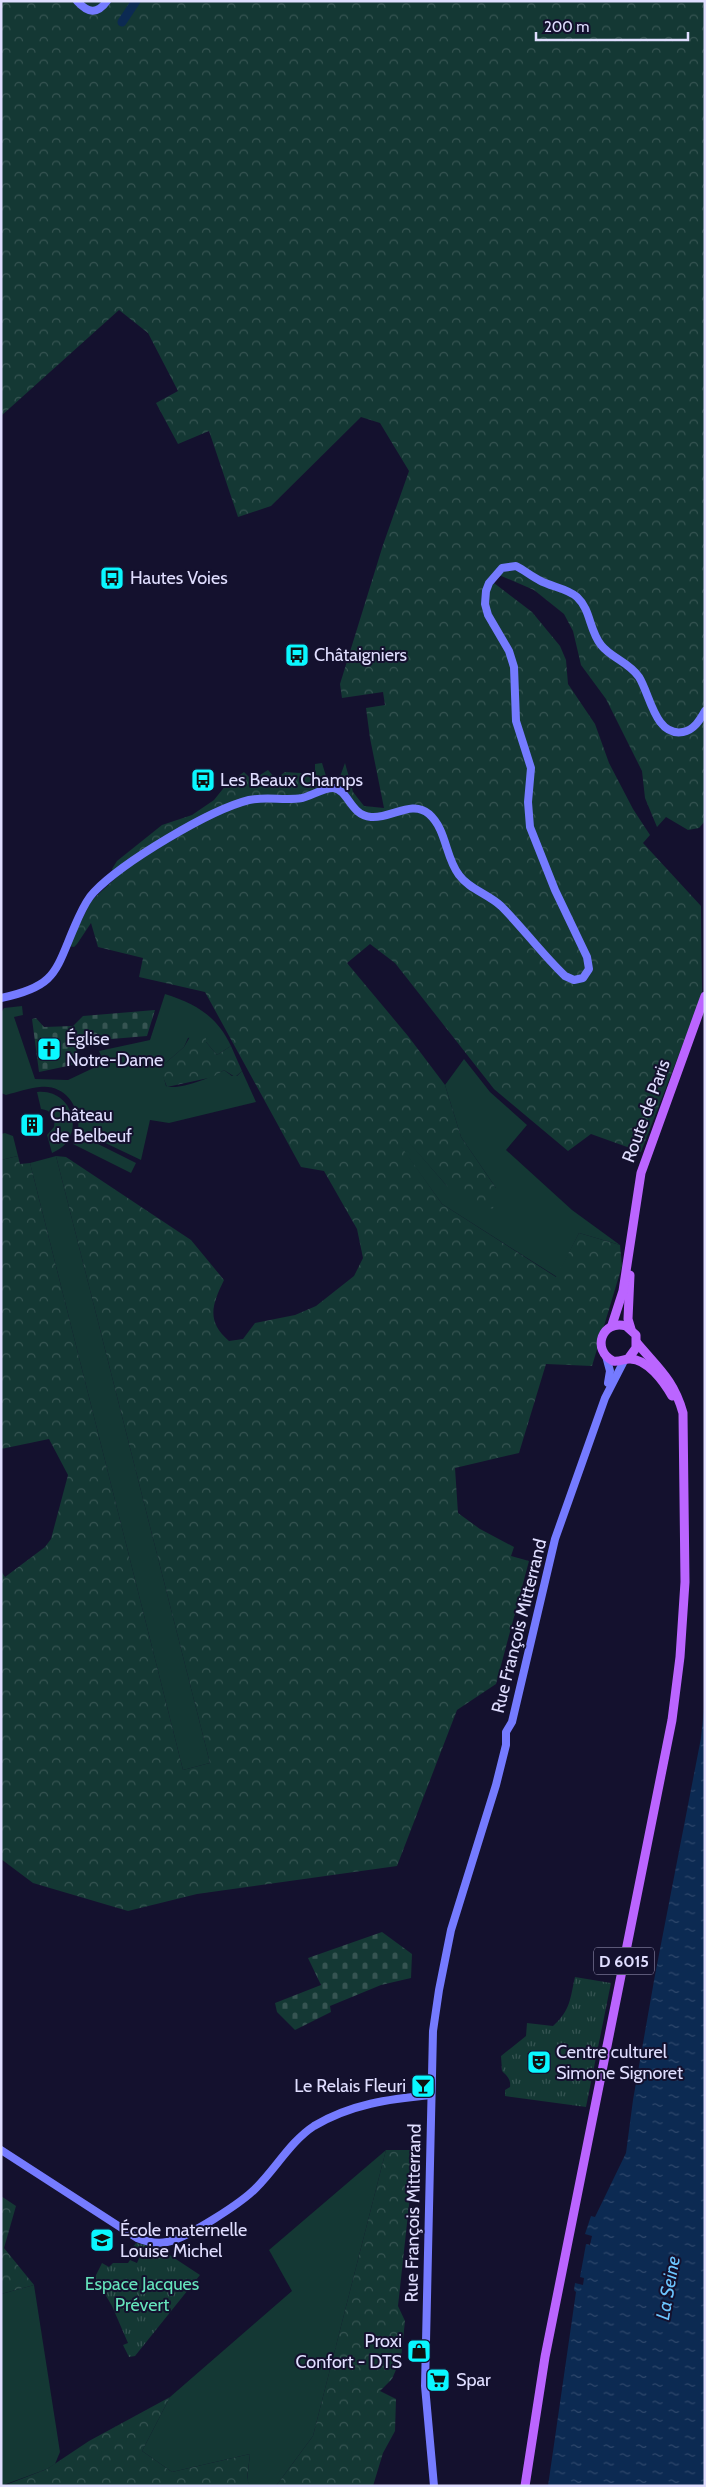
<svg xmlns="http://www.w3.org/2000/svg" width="706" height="2487" viewBox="0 0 706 2487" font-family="Cabin,sans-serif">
<defs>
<pattern id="forest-crowns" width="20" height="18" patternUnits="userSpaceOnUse" patternTransform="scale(1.25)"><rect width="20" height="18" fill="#143834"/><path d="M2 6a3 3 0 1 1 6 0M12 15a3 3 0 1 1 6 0" fill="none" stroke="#365452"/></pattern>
<pattern id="cemetery-stones" width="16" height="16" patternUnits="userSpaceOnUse" patternTransform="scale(1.25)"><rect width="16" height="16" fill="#143834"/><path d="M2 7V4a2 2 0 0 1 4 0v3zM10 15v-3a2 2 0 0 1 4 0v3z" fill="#365452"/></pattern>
<pattern id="park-tufts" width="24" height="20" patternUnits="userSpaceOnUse" patternTransform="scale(1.25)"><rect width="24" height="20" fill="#143834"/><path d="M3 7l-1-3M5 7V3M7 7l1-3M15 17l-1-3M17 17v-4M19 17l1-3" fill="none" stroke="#365452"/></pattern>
<pattern id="water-ripples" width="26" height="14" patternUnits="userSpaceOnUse" patternTransform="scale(1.25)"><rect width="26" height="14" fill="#0c2a52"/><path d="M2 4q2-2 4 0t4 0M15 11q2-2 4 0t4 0" fill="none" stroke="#2f486c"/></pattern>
</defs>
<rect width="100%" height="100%" fill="#14112e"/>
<!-- grass -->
<g fill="#143834">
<path d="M165,994C196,1004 217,1016 231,1046L217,1055L206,1042V1036L188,1038L184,1047L161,1067L166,1086C178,1091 213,1077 224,1070L232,1076H237L242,1071L256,1102L169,1123L150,1120L141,1160L78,1130C81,1107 65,1084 40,1087C29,1088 17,1092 6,1095L1,1093V1013L4,1008L22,1006L23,1015L14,1017L35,1079L68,1080L104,1063L99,1051L150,1040Z"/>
<polygon points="464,1059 490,1092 527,1125 506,1150 572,1210 620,1245 579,1233 557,1277 442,1204 390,1132 397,1128 447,1186 496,1188 461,1137 445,1085"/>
<path d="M37,1092C74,1088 88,1139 52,1153L47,1135L54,1127C56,1117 51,1110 41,1109Z"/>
<polygon points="5,1133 13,1136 18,1156 1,1160 1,1134"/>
<polygon points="78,1134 136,1163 131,1173 73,1144"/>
<polygon points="56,1156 210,1763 183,1770 30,1163"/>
<polygon points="386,2150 313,2436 276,2486 250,2486 247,2480 250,2454 172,2472 142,2451 170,2397 292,2291 269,2250"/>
<polygon points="34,2285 60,2452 55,2464 47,2469 1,2486 1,2294"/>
</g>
<!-- forest -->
<g fill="url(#forest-crowns)">
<path d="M1,1H705V821L699,828L688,830L666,817L657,827L645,798L642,771L606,699L581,665L573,631L564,614L534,590L499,575L494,583L532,612L560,646L566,660L568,684L595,724L609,763L633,809L650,835L643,843L701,906L702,995L641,1152L591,1134L568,1151L494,1089L395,963L370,944L347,963L408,1036L445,1085L461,1137L496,1188L493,1209L478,1204L447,1186L397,1129L391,1132L442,1204L556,1277L579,1233L620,1245L622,1266L592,1366L546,1364L519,1453L455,1468L458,1513L480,1529L514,1547L511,1556L529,1561L496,1684L457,1710L397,1866L197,1894L128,1911L33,1883L1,1859V1571L5,1577L45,1547L51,1539L68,1475L49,1439L1,1449V1160L18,1156L20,1164L30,1163L183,1770L210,1763L56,1156L66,1157L191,1240L224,1280C212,1305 206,1321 229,1341L243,1339L255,1323L295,1315L316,1306L354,1276L363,1258L357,1229L324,1171L301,1167L205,992L139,977L143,958L98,947L91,923L77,944L74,947L69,946L91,901L117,877L112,869L117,861L162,825L192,815L214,800L226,785L244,772L252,780L268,770L276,779L285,772L315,774V764L322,763L329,786L337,785L345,763L353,792L364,806L384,808L370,738L366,708L385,705L383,692L342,698L340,684L383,545L409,471L380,423L361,417L271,506L238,517L209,431L178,444L156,403L178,391L148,333L119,310L1,416Z"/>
<polygon points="200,1031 206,1036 206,1042 217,1055 231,1046 242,1071 235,1077 224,1070 213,1077 167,1087 160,1069 161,1067 184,1047 191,1035"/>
<polygon points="386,2150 415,2150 398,2306 405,2321 401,2358 392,2379 380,2391 396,2399 395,2431 383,2453 373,2486 276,2486 313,2436"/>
<polygon points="1,2196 16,2206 4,2248 34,2285 1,2294"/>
<polygon points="170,2397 142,2451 172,2472 250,2454 247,2479 250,2486 3,2486 47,2469 89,2441"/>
</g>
<!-- cemetery -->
<g fill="url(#cemetery-stones)">
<polygon points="155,1010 147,1036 76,1042 77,1064 39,1072 32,1019 36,1018 44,1027 73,1026 83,1016"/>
<polygon points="382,1932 412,1954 411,1978 381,1985 330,2006 331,2012 295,2030 277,2012 275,2003 321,1985 308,1958"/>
</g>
<!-- park -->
<g fill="url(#park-tufts)">
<path d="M575,1977L611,1983L586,2107L505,2096V2090L510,2087C511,2079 507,2076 502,2071L501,2056L526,2036L527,2023L553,2026C571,2010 570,1998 575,1977Z"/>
<polygon points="136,2243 159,2248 200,2275 135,2356 129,2357 123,2345 128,2343 112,2306 95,2277 102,2263 109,2267 113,2263 128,2263 130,2260 137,2263 141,2254 133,2247"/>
</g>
<!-- water -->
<polygon fill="url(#water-ripples)" points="705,1699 705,2486 548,2486 576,2292 574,2290 575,2283 583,2285 584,2278 580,2277 586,2244 590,2245 592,2236 585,2234 591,2216 595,2217 626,2153 633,2100 655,1975 701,1738"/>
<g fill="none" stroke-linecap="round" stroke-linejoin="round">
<!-- river -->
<polyline stroke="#0c2a52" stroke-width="9" points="122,22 136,1"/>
<!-- secondary -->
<g stroke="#757bff" stroke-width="8">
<path d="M77,1C88,13 97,15 107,1"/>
<path d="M1,998C59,986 55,970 77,921C82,910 86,900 94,892C123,862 209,810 249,800C267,796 284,801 302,798C311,796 325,787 334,788C349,791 350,815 371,817C391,819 412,799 429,814C447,830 445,857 459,875C469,889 488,894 501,906C523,928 542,954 565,976L574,980L583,978L589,969L587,957L555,890L530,827L528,802L531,768L516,721L514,667L509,651L488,615L485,604L486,591L489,583L502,568L516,566C524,570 531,576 539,580C551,587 567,588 577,597C591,610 589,630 601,645C611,658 629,662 639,677C650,694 655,737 683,732C694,730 700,720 705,711"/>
<polyline points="606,1356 610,1371 608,1383"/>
<path d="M1,2150L137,2238C147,2242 156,2244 167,2242C187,2238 242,2203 257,2187C276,2168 291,2141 314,2126C351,2104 389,2099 431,2095"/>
<polyline points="434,2486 425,2386 433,2031 439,1990 451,1930 496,1785 506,1745 506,1732 512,1722 555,1539 605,1398 624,1361"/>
</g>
<!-- primary -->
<g stroke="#bb65ff" stroke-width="9">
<polyline points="630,1275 628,1319 631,1329"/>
<polyline points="612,1325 623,1291 641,1173 705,996"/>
<path d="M628,1359L636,1348V1335L626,1326C602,1319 591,1350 613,1361C620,1362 624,1359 629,1359C647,1358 664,1382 672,1396"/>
<path d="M525,2486L545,2357L672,1720L680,1657L685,1582L683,1413C674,1380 658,1368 637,1343"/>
</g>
</g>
<!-- icons -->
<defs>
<g id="bus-square" transform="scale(1.25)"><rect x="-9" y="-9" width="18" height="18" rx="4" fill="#0af7ff" stroke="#14112e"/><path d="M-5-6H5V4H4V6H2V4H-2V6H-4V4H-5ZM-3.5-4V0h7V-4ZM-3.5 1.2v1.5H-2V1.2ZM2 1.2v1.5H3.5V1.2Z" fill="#111"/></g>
<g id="church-square" transform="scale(1.25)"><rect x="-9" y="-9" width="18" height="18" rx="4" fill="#0af7ff" stroke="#14112e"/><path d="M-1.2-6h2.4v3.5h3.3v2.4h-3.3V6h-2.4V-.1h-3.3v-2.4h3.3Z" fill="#111"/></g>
<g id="building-square" transform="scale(1.25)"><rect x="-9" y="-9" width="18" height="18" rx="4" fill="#0af7ff" stroke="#14112e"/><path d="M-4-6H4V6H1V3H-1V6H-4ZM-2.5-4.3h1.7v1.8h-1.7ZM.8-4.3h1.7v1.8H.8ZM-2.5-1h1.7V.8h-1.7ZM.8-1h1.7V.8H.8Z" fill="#111"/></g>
<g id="theatre-square" transform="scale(1.25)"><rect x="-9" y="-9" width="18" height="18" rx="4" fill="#0af7ff" stroke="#14112e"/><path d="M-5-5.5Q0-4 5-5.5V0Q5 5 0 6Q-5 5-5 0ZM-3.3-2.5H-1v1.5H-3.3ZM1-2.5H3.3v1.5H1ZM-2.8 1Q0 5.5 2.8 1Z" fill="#111"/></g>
<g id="bar-square" transform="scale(1.25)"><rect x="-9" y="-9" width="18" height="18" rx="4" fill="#0af7ff" stroke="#14112e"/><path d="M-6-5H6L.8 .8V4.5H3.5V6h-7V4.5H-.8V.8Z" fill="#111"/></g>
<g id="school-square" transform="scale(1.25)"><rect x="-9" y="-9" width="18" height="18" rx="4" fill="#0af7ff" stroke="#14112e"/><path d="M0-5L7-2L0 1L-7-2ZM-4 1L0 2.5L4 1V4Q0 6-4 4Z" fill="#111"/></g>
<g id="shop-square" transform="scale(1.25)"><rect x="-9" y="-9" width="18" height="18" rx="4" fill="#0af7ff" stroke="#14112e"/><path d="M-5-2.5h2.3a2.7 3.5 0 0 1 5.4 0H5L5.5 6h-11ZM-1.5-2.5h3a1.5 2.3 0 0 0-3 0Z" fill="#111"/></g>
<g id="supermarket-square" transform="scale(1.25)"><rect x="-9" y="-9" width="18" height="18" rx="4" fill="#0af7ff" stroke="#14112e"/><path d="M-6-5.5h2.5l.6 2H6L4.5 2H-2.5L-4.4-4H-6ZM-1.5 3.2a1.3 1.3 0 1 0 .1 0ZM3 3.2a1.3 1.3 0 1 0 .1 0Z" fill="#111"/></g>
</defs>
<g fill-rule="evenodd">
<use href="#bus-square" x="112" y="578"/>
<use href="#bus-square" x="297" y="655"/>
<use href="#bus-square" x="203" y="780"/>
<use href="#church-square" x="49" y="1049"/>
<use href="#building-square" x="32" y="1125"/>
<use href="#theatre-square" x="539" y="2062"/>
<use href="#bar-square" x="423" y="2086"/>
<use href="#school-square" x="102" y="2240"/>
<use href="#shop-square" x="419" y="2351"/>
<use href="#supermarket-square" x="438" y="2380"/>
</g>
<g text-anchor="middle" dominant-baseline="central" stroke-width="4" stroke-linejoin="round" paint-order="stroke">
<!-- shield labels -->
<rect fill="#14112e" stroke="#a3a0c0" stroke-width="1" x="594" y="1947.5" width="60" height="27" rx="4"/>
<g font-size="16" font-weight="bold" fill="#e0deff">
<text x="624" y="1961">D 6015</text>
</g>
<!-- poi labels -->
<g font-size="18" fill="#e0deff" stroke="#14112e" text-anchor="start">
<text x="130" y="578">Hautes Voies</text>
<text x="314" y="655">Châtaigniers</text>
<text x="220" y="780">Les Beaux Champs</text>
<text x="66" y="1039">Église<tspan x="66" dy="21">Notre-Dame</tspan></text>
<text x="50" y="1115">Château<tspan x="50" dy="21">de Belbeuf</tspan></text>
<text x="556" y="2052">Centre culturel<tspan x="556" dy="21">Simone Signoret</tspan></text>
<text x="406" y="2086" text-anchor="end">Le Relais Fleuri</text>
<text x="120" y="2230">École maternelle<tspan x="120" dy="21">Louise Michel</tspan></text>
<text x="402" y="2341" text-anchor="end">Proxi<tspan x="402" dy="21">Confort - DTS</tspan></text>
<text x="456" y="2380">Spar</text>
</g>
<!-- street labels -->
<g font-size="18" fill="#e0deff" stroke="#14112e">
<text transform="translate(646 1111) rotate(-70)">Route de Paris</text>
<text transform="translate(519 1626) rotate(-76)">Rue François Mitterrand</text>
<text transform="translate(413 2213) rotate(-89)">Rue François Mitterrand</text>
</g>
<!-- park labels -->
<g font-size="18" fill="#65e4bc" stroke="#14112e">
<text x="142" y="2284">Espace Jacques<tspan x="142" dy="21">Prévert</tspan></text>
</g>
<!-- water labels -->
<g font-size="19" font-style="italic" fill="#6cc5ff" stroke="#14112e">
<text transform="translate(668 2288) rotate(-80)">La Seine</text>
</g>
</g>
<!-- border -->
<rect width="706" height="2487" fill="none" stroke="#e0deff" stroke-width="5"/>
<!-- scale -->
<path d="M536 32v8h152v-8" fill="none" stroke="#e0deff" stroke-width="2.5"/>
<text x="544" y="32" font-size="15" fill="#e0deff" stroke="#14112e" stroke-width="4" paint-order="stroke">200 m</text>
</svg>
